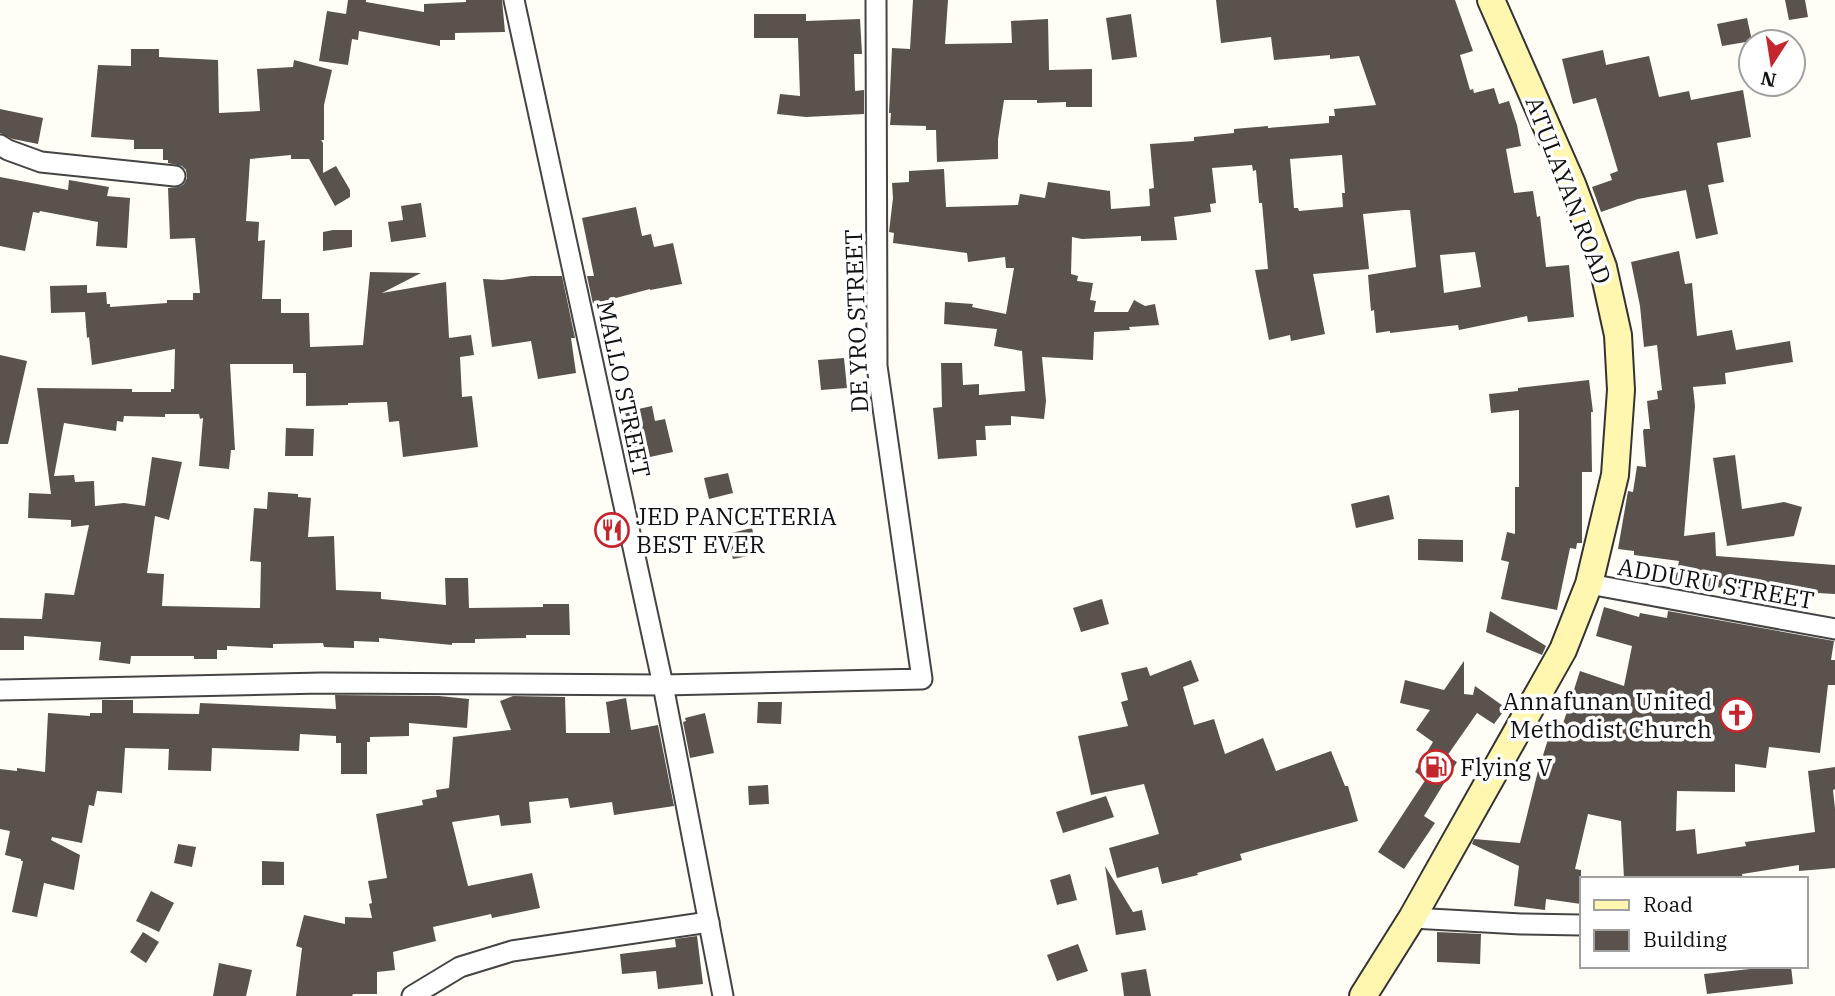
<svg xmlns="http://www.w3.org/2000/svg" width="1835" height="996" viewBox="0 0 1835 996" font-family="'IBM Plex Serif',serif">
<rect width="100%" height="100%" fill="#fffdf5"/>
<!-- building -->
<g fill="#5a524d" fill-rule="evenodd">
<polygon points="348,0 366,0 366,2 424,12 424,4 466,2 466,0 502,0 505,32 455,33 455,40 440,40 440,46 359,31 358,40 352,39 348,65 319,61 327,11 346,14"/>
<polygon points="913,0 948,0 945,44 1012,43 1011,21 1048,19 1049,70 1092,69 1092,107 1066,107 1066,102 1037,103 1037,100 1004,100 998,139 998,159 937,162 936,130 926,130 926,126 890,125 891,113 889,113 892,48 910,49"/>
<path d="M1216,0H1455L1473,51L1460,55L1470,90L1473,89L1474,93L1494,88L1499,104L1509,101L1517,125L1521,146L1506,149L1514,193L1533,191L1537,217L1540,216L1546,267L1569,265L1574,317L1528,322L1527,316L1459,330L1458,325L1390,333V331L1376,333L1374,310L1371,311L1368,275L1416,267L1410,210H1404L1363,214L1369,269L1313,274L1325,334L1291,341L1290,335L1269,340L1255,270L1268,269L1262,203H1259L1256,170L1253,171L1252,165L1212,168L1216,203L1210,204L1211,212L1174,217L1177,240L1141,241V236L1082,239L1072,237L1071,274L1078,276L1077,281L1093,283L1090,300L1096,301L1094,312H1128L1134,300L1145,306L1155,304L1159,325L1129,327L1130,330L1094,332L1093,360L1042,357L1046,401L1044,419L1011,416V425L985,426L986,440H976L977,456L938,459L933,408L942,407L941,363H962L963,385L979,384V395L1025,391L1022,351L994,346L997,329L944,324L945,302L973,304L972,307L1006,314L1014,268H1006L1005,257L968,262L967,253L893,243L894,233L889,232L893,198L892,183L909,182V171L944,169L946,207L1018,205L1020,194L1045,198L1048,182L1110,191L1111,209L1150,206L1149,189L1154,188L1150,144L1194,141V137L1234,133V129L1268,126V128L1329,123V116H1335L1334,109L1376,105L1359,56L1330,59V55L1274,60L1271,37L1221,43ZM1342,155L1345,193H1342L1343,207L1299,211L1298,208H1294L1290,159ZM1475,252L1481,287L1444,293L1440,255Z"/>
<polygon points="1785,0 1805,0 1808,17 1789,20"/>
<polygon points="754,14 806,14 806,21 860,19 862,54 854,54 855,91 864,90 864,114 806,117 777,114 780,94 800,96 798,38 754,38"/>
<polygon points="1131,14 1137,57 1112,60 1106,18"/>
<polygon points="1747,18 1752,41 1722,46 1717,24"/>
<polygon points="131,49 159,49 159,57 218,60 219,113 260,111 257,69 293,67 294,60 332,70 324,105 324,140 321,140 323,143 323,173 336,166 350,190 350,197 335,206 309,159 291,159 291,155 250,159 246,221 259,222 258,241 265,240 262,299 281,299 281,313 309,313 310,347 363,345 370,272 421,273 382,293 446,282 449,338 471,335 474,355 460,357 462,397 472,396 478,447 403,457 399,421 389,422 387,402 348,403 348,405 306,406 306,373 293,373 293,364 230,364 235,450 231,450 229,469 199,466 203,418 200,419 199,414 165,414 165,417 124,416 123,422 117,421 116,431 64,423 54,476 74,475 75,482 94,481 95,506 124,503 145,506 152,457 182,462 169,520 155,516 147,573 164,574 162,606 260,608 261,562 250,561 254,508 267,509 268,492 298,494 298,497 311,498 308,537 334,536 336,590 381,592 381,599 446,605 445,578 468,578 469,608 543,607 543,604 569,604 570,635 526,635 526,638 475,639 475,643 452,643 452,645 379,638 379,642 354,641 354,648 324,647 323,643 273,644 273,648 227,646 227,650 217,650 217,659 194,659 194,656 131,656 130,664 99,660 101,642 24,636 24,650 0,650 0,618 42,619 45,593 74,595 89,525 71,527 71,520 28,518 29,493 51,494 37,388 132,389 132,392 171,392 171,389 174,389 175,349 92,365 89,337 87,338 85,312 51,313 50,286 87,285 87,293 106,292 107,304 110,304 110,307 167,303 167,300 193,300 193,293 200,293 195,238 170,239 168,188 179,187 184,184 187,178 186,170 182,166 168,163 168,160 163,160 163,149 134,149 134,140 91,137 98,65 131,66"/>
<polygon points="1603,50 1606,65 1649,56 1659,97 1689,91 1691,100 1743,90 1751,137 1717,143 1724,182 1708,185 1718,234 1696,239 1686,190 1638,199 1601,212 1592,187 1612,180 1610,174 1618,171 1596,98 1573,104 1562,59"/>
<polygon points="0,109 43,118 38,144 13,139 0,133"/>
<polygon points="0,177 68,190 69,180 109,187 107,196 130,198 127,248 96,246 98,222 40,211 39,213 33,212 25,251 0,246"/>
<polygon points="421,203 426,237 391,242 388,222 403,220 401,206"/>
<polygon points="636,207 642,236 651,234 654,247 673,243 682,284 650,290 650,289 593,304 587,276 594,276 582,218"/>
<polygon points="333,230 352,230 352,247 323,251 323,232"/>
<polygon points="1679,251 1685,284 1692,283 1697,336 1732,330 1736,350 1790,341 1793,362 1725,373 1726,384 1693,387 1695,406 1684,536 1715,532 1716,556 1835,565 1835,594 1674,585 1679,561 1634,555 1634,551 1618,549 1628,491 1633,492 1637,466 1646,467 1643,431 1644,429 1650,429 1647,401 1658,399 1657,391 1662,390 1657,345 1644,347 1640,306 1631,262"/>
<polygon points="531,276 562,276 575,338 571,338 576,373 538,379 531,341 492,347 483,279 502,280"/>
<polygon points="0,355 27,361 8,444 0,444"/>
<polygon points="844,358 847,388 821,390 818,360"/>
<polygon points="1589,380 1593,412 1591,412 1592,472 1582,472 1582,543 1577,543 1576,549 1570,548 1557,610 1501,599 1509,562 1501,560 1507,532 1515,534 1515,487 1519,487 1519,410 1491,413 1489,394 1518,391 1518,388"/>
<polygon points="652,406 655,421 665,419 673,452 631,461 625,435 630,434 625,412"/>
<polygon points="286,428 314,429 313,456 285,456"/>
<polygon points="1735,455 1742,509 1784,502 1802,507 1794,536 1727,546 1713,458"/>
<polygon points="728,473 733,493 709,499 704,478"/>
<polygon points="1389,495 1394,519 1356,528 1351,504"/>
<polygon points="752,528 758,554 733,559 727,534"/>
<polygon points="1418,539 1463,540 1463,562 1418,560"/>
<polygon points="1102,599 1109,624 1081,632 1073,608"/>
<polygon points="1604,607 1639,617 1640,613 1667,618 1668,611 1834,641 1831,660 1835,660 1835,685 1828,685 1820,753 1769,747 1766,768 1735,764 1735,792 1677,791 1676,831 1695,829 1697,854 1746,846 1745,842 1815,832 1808,771 1835,767 1835,789 1833,790 1835,809 1835,868 1799,871 1799,865 1742,874 1743,879 1624,879 1621,821 1588,814 1575,869 1581,870 1581,904 1546,899 1545,910 1514,906 1519,866 1472,844 1474,839 1520,843 1538,771 1551,730 1560,733 1580,671 1624,686 1632,646 1596,636"/>
<polygon points="1490,611 1546,646 1542,655 1486,632"/>
<polygon points="1191,660 1199,681 1183,687 1194,725 1214,719 1225,754 1263,738 1276,771 1331,751 1345,786 1348,786 1358,821 1240,854 1242,860 1197,873 1198,875 1162,884 1158,867 1117,878 1109,848 1159,834 1144,784 1091,795 1078,736 1128,726 1121,702 1128,700 1121,673 1147,667 1150,676"/>
<polygon points="1464,661 1464,694 1473,695 1475,686 1506,708 1494,724 1477,713 1447,756 1457,762 1424,816 1435,823 1404,869 1378,852 1426,779 1415,772 1433,742 1416,730 1430,710 1400,703 1405,680 1444,690"/>
<polygon points="335,695 439,696 469,699 467,728 409,723 409,736 370,737 370,742 367,742 367,774 341,774 341,743 336,743 336,736 300,734 299,751 212,748 211,771 168,770 169,749 125,748 122,793 97,791 94,806 89,805 82,843 52,837 51,840 80,855 74,890 44,883 37,917 12,912 23,861 21,861 21,859 5,855 10,831 0,829 0,769 17,771 17,768 45,772 48,713 90,716 90,713 102,713 102,700 133,700 133,713 199,714 200,703 336,709"/>
<polygon points="513,696 565,697 566,733 610,733 606,702 626,698 631,730 658,725 674,806 614,815 612,802 570,808 568,798 529,802 531,823 501,826 499,815 452,822 468,886 532,873 540,908 492,918 491,914 433,927 436,941 393,952 395,970 377,972 377,994 353,994 352,996 296,996 302,948 296,946 304,915 345,924 345,917 372,918 369,904 372,903 368,881 387,878 376,814 423,805 422,800 437,797 436,790 449,788 453,737 511,730 500,701"/>
<polygon points="758,702 782,702 781,724 757,723"/>
<polygon points="705,713 714,753 690,758 683,722 686,721 685,718"/>
<polygon points="768,785 769,804 749,805 748,786"/>
<polygon points="1106,796 1114,817 1063,833 1056,812"/>
<polygon points="178,844 196,847 192,867 174,863"/>
<polygon points="262,861 284,862 284,885 262,885"/>
<polygon points="1105,866 1133,912 1142,910 1146,930 1116,935"/>
<polygon points="1070,874 1077,900 1057,905 1050,880"/>
<polygon points="151,891 174,903 159,932 136,921"/>
<polygon points="143,932 159,942 146,963 130,952"/>
<polygon points="1437,932 1481,934 1480,964 1437,962"/>
<polygon points="697,936 703,984 658,989 656,971 622,974 620,954 676,947 675,939"/>
<polygon points="1078,944 1088,971 1057,981 1047,955"/>
<polygon points="219,963 252,970 246,996 213,996"/>
<polygon points="1750,966 1791,966 1793,984 1707,994 1704,974 1750,969"/>
<polygon points="1146,969 1151,996 1124,996 1121,973"/>
</g>
<g fill="none" stroke-linecap="round" stroke-linejoin="round">
<!-- minor casing -->
<g stroke="#444" stroke-width="23">
<g id="minor">
<polyline points="514,0 663,685 723,996"/>
<polyline points="0,145 8,150 41,162 175,176"/>
<polyline points="1589,584 1835,629"/>
<polyline points="0,690 322,683 663,685 922,679 877,366 876,0"/>
<polyline points="1412,918 1521,924 1581,925"/>
<polyline points="412,996 460,967 512,951 709,922"/>
</g>
</g>
<!-- secondary casing -->
<g stroke="#333" stroke-width="30">
<polyline id="secondary" points="1363,996 1412,918 1563,650 1589,584 1615,475 1621,390 1618,335 1603,267 1572,184 1491,0"/>
</g>
<!-- minor -->
<use href="#minor" stroke="#fff" stroke-width="19"/>
<!-- secondary -->
<use href="#secondary" stroke="#fff6b0" stroke-width="26"/>
</g>
<!-- icons -->
<defs>
<g id="restaurant-ring" transform="scale(1.75)"><circle r="9.5" fill="#fff" stroke="#c4262e" stroke-width="1.5"/><path d="M-5-6h1v4h1v-4h1v4h1v-4h1v5L-1.5 .5V6h-2V.5L-5-1ZM5-6V6H3V1.5H1.5Q1.5-4 5-6Z" fill="#c4262e"/></g>
<g id="church-ring" transform="scale(1.75)"><circle r="9.5" fill="#fff" stroke="#c4262e" stroke-width="1.5"/><path d="M-1.2-6h2.4v3.5h3.3v2.4h-3.3V6h-2.4V-.1h-3.3v-2.4h3.3Z" fill="#c4262e"/></g>
<g id="fuel-ring" transform="scale(1.75)"><circle r="9.5" fill="#fff" stroke="#c4262e" stroke-width="1.5"/><path d="M-5.5-6h7V0h2V4h1.3V-2.5L3-4.5l.8-.8L6-3V5H2.5V1h-1V6h-7ZM-4.2-4.7v3.2H.2V-4.7Z" fill="#c4262e"/></g>
</defs>
<g fill-rule="evenodd">
<use href="#restaurant-ring" x="612" y="530"/>
<use href="#church-ring" x="1737" y="715"/>
<use href="#fuel-ring" x="1436" y="767"/>
</g>
<g text-anchor="middle" dominant-baseline="central" stroke-width="7" stroke-linejoin="round" paint-order="stroke">
<!-- street labels -->
<g font-size="24" fill="#111" stroke="#fff">
<text transform="translate(1569 190) rotate(69)">ATULAYAN ROAD</text>
<text transform="translate(856 321) rotate(-92)">DE YRO STREET</text>
<text transform="translate(624 389) rotate(78)">MALLO STREET</text>
<text transform="translate(1716 583) rotate(10)">ADDURU STREET</text>
</g>
<!-- poi labels -->
<g font-size="24" fill="#111" stroke="#fff" text-anchor="start">
<text x="636" y="516">JED PANCETERIA<tspan x="636" dy="28">BEST EVER</tspan></text>
<text x="1712" y="701" text-anchor="end">Annafunan United<tspan x="1712" dy="28">Methodist Church</tspan></text>
<text x="1460" y="767">Flying V</text>
</g>
</g>
<!-- legend -->
<rect x="1580" y="877" width="228" height="91" fill="#ffffff" stroke="#a0a0a0" stroke-width="2"/>
<rect x="1594" y="900" width="35" height="10" fill="#fff6b0" stroke="#a0a0a0" stroke-width="2"/>
<text x="1643" y="912" font-size="21" fill="#111111">Road</text>
<rect x="1594" y="930" width="35" height="21" fill="#5a524d" stroke="#a0a0a0" stroke-width="2"/>
<text x="1643" y="947" font-size="21" fill="#111111">Building</text>
<!-- north arrow -->
<g transform="translate(1772 63) rotate(192)"><circle r="33" fill="#ffffff" stroke="#a0a0a0" stroke-width="2"/>
<path d="M0-5L12 26L0 18L-12 26Z" fill="#c4262e"/>
<text y="-10" font-size="19" font-weight="bold" text-anchor="middle" fill="#111111">N</text>
</g>
</svg>
